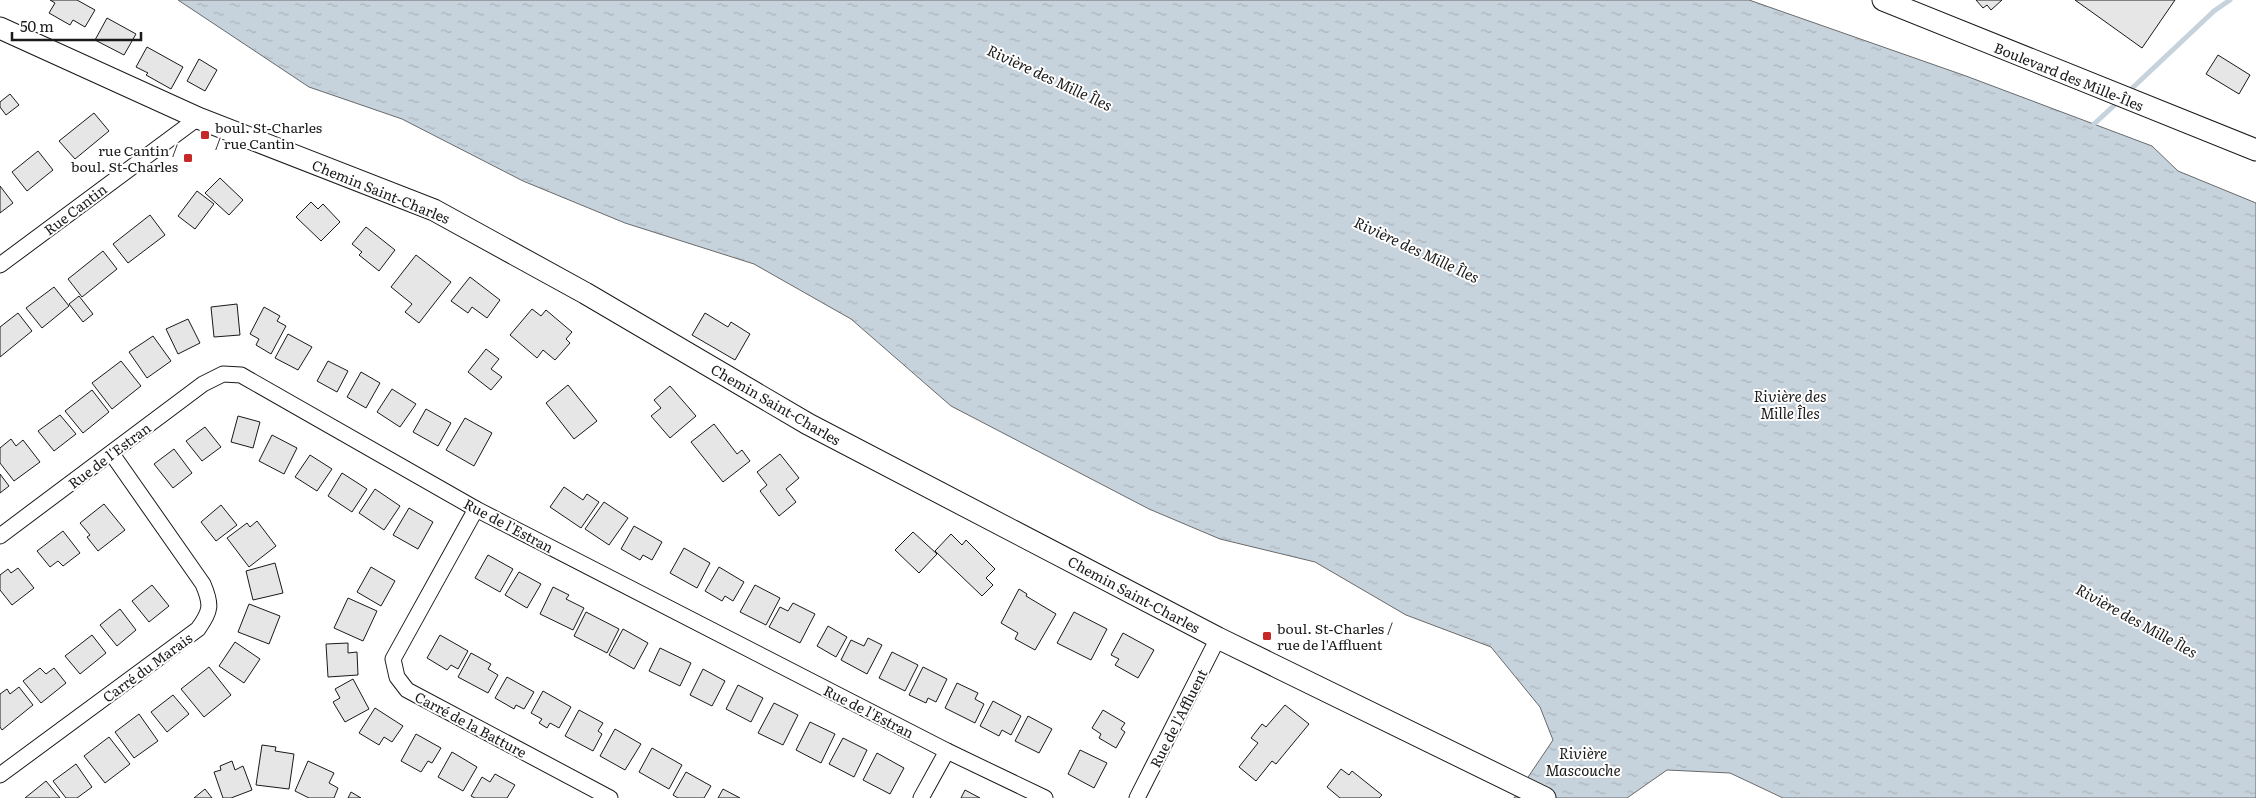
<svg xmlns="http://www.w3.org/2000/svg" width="2256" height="798" viewBox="0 0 2256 798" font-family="Literata,serif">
<defs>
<pattern id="water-ripples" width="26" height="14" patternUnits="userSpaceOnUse" patternTransform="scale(1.25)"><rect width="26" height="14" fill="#c6d2dc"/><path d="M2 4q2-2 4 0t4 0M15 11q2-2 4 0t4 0" fill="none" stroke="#aab4bc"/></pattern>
</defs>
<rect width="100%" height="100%" fill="#fff"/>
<!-- water -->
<polygon fill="url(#water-ripples)" stroke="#6a6a6a" points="178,0 1749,0 1966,76 2152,146 2178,171 2256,203 2256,798 1783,798 1730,773 1667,770 1627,798 1514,798 1553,740 1540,707 1491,647 1406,615 1315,562 1220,539 1149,509 951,406 851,319 754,264 625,223 523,181 402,119 309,87"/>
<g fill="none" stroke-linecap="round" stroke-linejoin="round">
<!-- stream -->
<g stroke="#c6d2dc" stroke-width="5">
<polyline points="2127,93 2214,11 2230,0"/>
<polyline points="2094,124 2119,101"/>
</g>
</g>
<!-- building -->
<g fill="#e6e6e6" stroke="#1a1a1a">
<polygon points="50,0 77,0 95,10 85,27 73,20 70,25 49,13 55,3"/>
<polygon points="1976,0 2002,0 1991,10 1987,5 1983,8"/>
<polygon points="2075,0 2175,0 2142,48"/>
<polygon points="107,18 136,34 124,55 95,40"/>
<polygon points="147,47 183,67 171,89 146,75 148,73 136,67"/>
<polygon points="2218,55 2250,75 2239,94 2206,74"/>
<polygon points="199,59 217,70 205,91 187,81"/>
<polygon points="10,94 19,105 6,115 0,107 0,102"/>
<polygon points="94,113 109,131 75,159 59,141"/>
<polygon points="38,151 53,170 27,191 12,172"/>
<polygon points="220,178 243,200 229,215 205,193"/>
<polygon points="0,186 13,203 0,213"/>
<polygon points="197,191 214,204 195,229 178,216"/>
<polygon points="311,202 318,209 323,204 340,222 321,241 296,217"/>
<polygon points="150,215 165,235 128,263 113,244"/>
<polygon points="366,227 395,250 379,271 359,255 362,252 352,244"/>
<polygon points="103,251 117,269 82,297 68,279"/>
<polygon points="416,255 451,282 419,323 405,312 412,304 391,287"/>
<polygon points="470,277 500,300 487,318 472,307 468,313 451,301"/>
<polygon points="54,287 69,306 42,328 26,308"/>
<polygon points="79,296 93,314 83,322 69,304"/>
<polygon points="237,304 240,335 214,337 211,307"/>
<polygon points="264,307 280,316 277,321 286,326 271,354 256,345 259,339 250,334"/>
<polygon points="532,309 541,316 546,310 572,332 566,339 570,343 555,360 543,350 537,358 510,335"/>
<polygon points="18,313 32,331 0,357 0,327"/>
<polygon points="705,313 728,327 731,322 750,334 735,360 692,335"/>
<polygon points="188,319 200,343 178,354 166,329"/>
<polygon points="288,334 312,347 298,370 275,358"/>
<polygon points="153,336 171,361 147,378 129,352"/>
<polygon points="486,349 499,359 491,369 502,377 491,390 468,372"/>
<polygon points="121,361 141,386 112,409 92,383"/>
<polygon points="328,361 348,371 337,392 317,381"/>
<polygon points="361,372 380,383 366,408 347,397"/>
<polygon points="568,385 597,421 574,439 546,403"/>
<polygon points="670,386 696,416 670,438 651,416 661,408 654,400"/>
<polygon points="392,389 416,404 400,427 377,412"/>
<polygon points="92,390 109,412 83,433 65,411"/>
<polygon points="426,409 451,423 438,446 413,432"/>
<polygon points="60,415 76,434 54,451 38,431"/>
<polygon points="238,416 260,422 253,448 231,442"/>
<polygon points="465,418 492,433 474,466 446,450"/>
<polygon points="714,424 737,454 742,450 750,461 723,482 691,442"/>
<polygon points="205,427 221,447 202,461 186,441"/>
<polygon points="272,435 297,448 284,474 259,461"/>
<polygon points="11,439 16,446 23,440 40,462 14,481 0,463 0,448"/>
<polygon points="174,449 192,473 173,488 154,464"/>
<polygon points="780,454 799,478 786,489 796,502 779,516 760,491 767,485 757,472"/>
<polygon points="310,455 332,469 317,491 295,477"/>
<polygon points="342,473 367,489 352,512 328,496"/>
<polygon points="0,474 9,486 0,493"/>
<polygon points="564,487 583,500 587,494 599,502 581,528 550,507"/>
<polygon points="375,489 400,506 384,530 359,513"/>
<polygon points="604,502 628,518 609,545 585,529"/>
<polygon points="104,504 125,530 98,551 87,537 90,535 80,523"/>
<polygon points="221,505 237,525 216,541 201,522"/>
<polygon points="409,508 433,522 418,549 393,535"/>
<polygon points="257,521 276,546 249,567 227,538 247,523 250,527"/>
<polygon points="634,526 662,542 652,560 643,555 640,560 621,549"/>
<polygon points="63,531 80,553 63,566 58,561 50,567 37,551"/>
<polygon points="913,532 937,554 919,573 895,550"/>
<polygon points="951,534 962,545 966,540 995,569 986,578 993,585 982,596 935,551"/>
<polygon points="684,548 710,563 697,588 670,573"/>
<polygon points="488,555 513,569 500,592 475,578"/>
<polygon points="275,563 283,593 253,600 246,571"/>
<polygon points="371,567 395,581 381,606 357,592"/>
<polygon points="719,567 744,582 733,601 725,596 722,601 705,591"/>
<polygon points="18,568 34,588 12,605 0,590 0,575 8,569 11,573"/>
<polygon points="519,572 541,584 527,608 505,595"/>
<polygon points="152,585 169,606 149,622 132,601"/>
<polygon points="755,585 780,598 766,625 740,612"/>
<polygon points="553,587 569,595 566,599 584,608 573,630 540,614"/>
<polygon points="1019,589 1027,594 1026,596 1056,614 1035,650 1015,639 1018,633 1001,623"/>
<polygon points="348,598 377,611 363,641 334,628"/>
<polygon points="793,603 815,614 800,643 769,627 780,607 788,611"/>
<polygon points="249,604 280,616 269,644 238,632"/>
<polygon points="120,609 136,630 117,646 100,625"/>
<polygon points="586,612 619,629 607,653 574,636"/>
<polygon points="1074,612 1107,629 1091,660 1057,643"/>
<polygon points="828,626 847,637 836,657 817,646"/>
<polygon points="623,629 648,643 634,669 609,655"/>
<polygon points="1123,633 1154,650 1138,678 1115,665 1119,659 1111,655"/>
<polygon points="92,635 106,653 80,674 65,656"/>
<polygon points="440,635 468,651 458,669 451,665 447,670 427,658"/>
<polygon points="868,638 882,645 867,674 841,660 851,640 864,646"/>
<polygon points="235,642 260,659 244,683 219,666"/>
<polygon points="348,643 348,653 357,652 358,675 328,677 326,644"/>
<polygon points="660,648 691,663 680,686 649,671"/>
<polygon points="892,652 918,665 905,691 879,678"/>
<polygon points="471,653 491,664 488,669 498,675 488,693 458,677"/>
<polygon points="209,667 231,695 204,717 181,689"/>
<polygon points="923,667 947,679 936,702 928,698 926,703 909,695"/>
<polygon points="40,668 46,674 54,668 66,683 41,703 23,681"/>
<polygon points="703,669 725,681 712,706 690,695"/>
<polygon points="507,677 534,692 524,709 516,705 514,709 495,698"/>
<polygon points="353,679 369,709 345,722 333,702 340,698 335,689"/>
<polygon points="957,683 978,693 975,699 984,704 975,723 945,708"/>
<polygon points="738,685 763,698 751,722 726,709"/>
<polygon points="19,687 33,705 2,730 0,727 0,694 7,689 10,694"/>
<polygon points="543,691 571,707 559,728 550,723 547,728 539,723 542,719 531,713"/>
<polygon points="173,695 189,714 167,732 151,712"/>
<polygon points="993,701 1021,716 1011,735 1002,730 999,736 980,726"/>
<polygon points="774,703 798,715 783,745 758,733"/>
<polygon points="1285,705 1309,724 1276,764 1272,761 1256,781 1239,767 1258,743 1251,738 1262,724 1266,727"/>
<polygon points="375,708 403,726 392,742 384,737 379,745 359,733"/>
<polygon points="579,710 603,723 598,731 602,734 593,751 565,736"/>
<polygon points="1103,710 1125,723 1121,729 1125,732 1116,748 1099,738 1101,734 1092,728"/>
<polygon points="139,714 158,741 134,758 115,732"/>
<polygon points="1028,716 1052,729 1039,753 1015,741"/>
<polygon points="810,722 835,734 821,763 796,750"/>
<polygon points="615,729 641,744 625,770 600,756"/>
<polygon points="416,734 441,748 432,763 428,761 421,772 401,761"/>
<polygon points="109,737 130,764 105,783 84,756"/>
<polygon points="843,738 867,750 854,777 829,764"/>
<polygon points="262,745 276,747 275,751 294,754 289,789 256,785"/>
<polygon points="652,748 682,765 669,789 639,772"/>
<polygon points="1080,750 1107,763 1094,788 1068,774"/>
<polygon points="452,752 477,767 463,791 438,777"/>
<polygon points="877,753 904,768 890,794 863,780"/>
<polygon points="232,761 235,770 243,766 252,790 231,798 223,798 214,772 221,770 220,766"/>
<polygon points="308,761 334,773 329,783 338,788 334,798 309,798 295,791"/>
<polygon points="76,764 92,787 77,798 66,798 53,781"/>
<polygon points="1341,769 1349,775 1352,771 1382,795 1379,798 1340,798 1327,787"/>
<polygon points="686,772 711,786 704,798 678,798 673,795"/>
<polygon points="495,774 515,785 507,798 475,798 471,796 482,777 490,782"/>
<polygon points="46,781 60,798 25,798"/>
<polygon points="205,789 212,798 194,798"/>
<polygon points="723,789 740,798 718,798"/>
<polygon points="965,790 980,798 961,798"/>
<polygon points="351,792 361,798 348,798"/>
</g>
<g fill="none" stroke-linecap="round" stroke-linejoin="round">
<!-- street casing -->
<g stroke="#1a1a1a" stroke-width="17">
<g id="street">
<polyline points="0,265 198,118"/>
<polyline points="476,509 393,659 397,677 407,690 610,798"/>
<polyline points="0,536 203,384 223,374 241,375 476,509 947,751 1045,798"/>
<path d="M0,775L198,629C211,611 212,605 203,584L112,454"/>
<polyline points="921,798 947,751"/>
<polyline points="1137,798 1218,638"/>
</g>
</g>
<!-- secondary casing -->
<g stroke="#1a1a1a" stroke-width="23">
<g id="secondary">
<polyline points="1883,0 2256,150"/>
<polyline points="0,28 198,118 434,210 585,293 808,424 1218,638 1545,798"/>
</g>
</g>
<!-- street -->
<use href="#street" stroke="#fff" stroke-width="15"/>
<!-- secondary -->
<use href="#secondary" stroke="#fff" stroke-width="21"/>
</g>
<!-- markers -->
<g fill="#c62828" stroke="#fff" stroke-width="2">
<rect x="200" y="130" width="10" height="10" rx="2.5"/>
<rect x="183" y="153" width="10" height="10" rx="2.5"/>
<rect x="1262" y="631" width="10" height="10" rx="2.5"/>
</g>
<g text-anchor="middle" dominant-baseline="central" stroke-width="4" stroke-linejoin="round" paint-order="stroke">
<!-- street labels -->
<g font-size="14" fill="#1a1a1a" stroke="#fff">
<text transform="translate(2069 76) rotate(22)">Boulevard des Mille-Îles</text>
<text transform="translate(381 191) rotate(22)">Chemin Saint-Charles</text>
<text transform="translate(75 209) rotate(-37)">Rue Cantin</text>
<text transform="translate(776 404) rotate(30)">Chemin Saint-Charles</text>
<text transform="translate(109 455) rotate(-37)">Rue de l'Estran</text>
<text transform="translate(509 525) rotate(28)">Rue de l'Estran</text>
<text transform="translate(1134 594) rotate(28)">Chemin Saint-Charles</text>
<text transform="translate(147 667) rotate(-36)">Carré du Marais</text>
<text transform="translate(869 711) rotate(27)">Rue de l'Estran</text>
<text transform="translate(1178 718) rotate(-63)">Rue de l'Affluent</text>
<text transform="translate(471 724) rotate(28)">Carré de la Batture</text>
</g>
<!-- poi labels -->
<g font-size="14" fill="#1a1a1a" stroke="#fff" text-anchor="start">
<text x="215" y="127">boul. St-Charles<tspan x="215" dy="16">/ rue Cantin</tspan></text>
<text x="178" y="150" text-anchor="end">rue Cantin /<tspan x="178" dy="16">boul. St-Charles</tspan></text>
<text x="1277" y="628">boul. St-Charles /<tspan x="1277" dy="16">rue de l'Affluent</tspan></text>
</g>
<!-- water labels -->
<g font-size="15" font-style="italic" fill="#1a1a1a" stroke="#fff">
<text transform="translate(1050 77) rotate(25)">Rivière des Mille Îles</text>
<text transform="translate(1417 249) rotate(25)">Rivière des Mille Îles</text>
<text x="1790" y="395">Rivière des<tspan x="1790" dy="17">Mille Îles</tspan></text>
<text transform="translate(2137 620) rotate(29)">Rivière des Mille Îles</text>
<text x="1583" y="752">Rivière<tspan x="1583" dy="17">Mascouche</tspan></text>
</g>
</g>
<!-- scale -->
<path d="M12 32v8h129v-8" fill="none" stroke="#1a1a1a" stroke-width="2.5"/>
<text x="20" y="32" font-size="15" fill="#1a1a1a" stroke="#ffffff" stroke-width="4" paint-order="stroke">50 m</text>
</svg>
